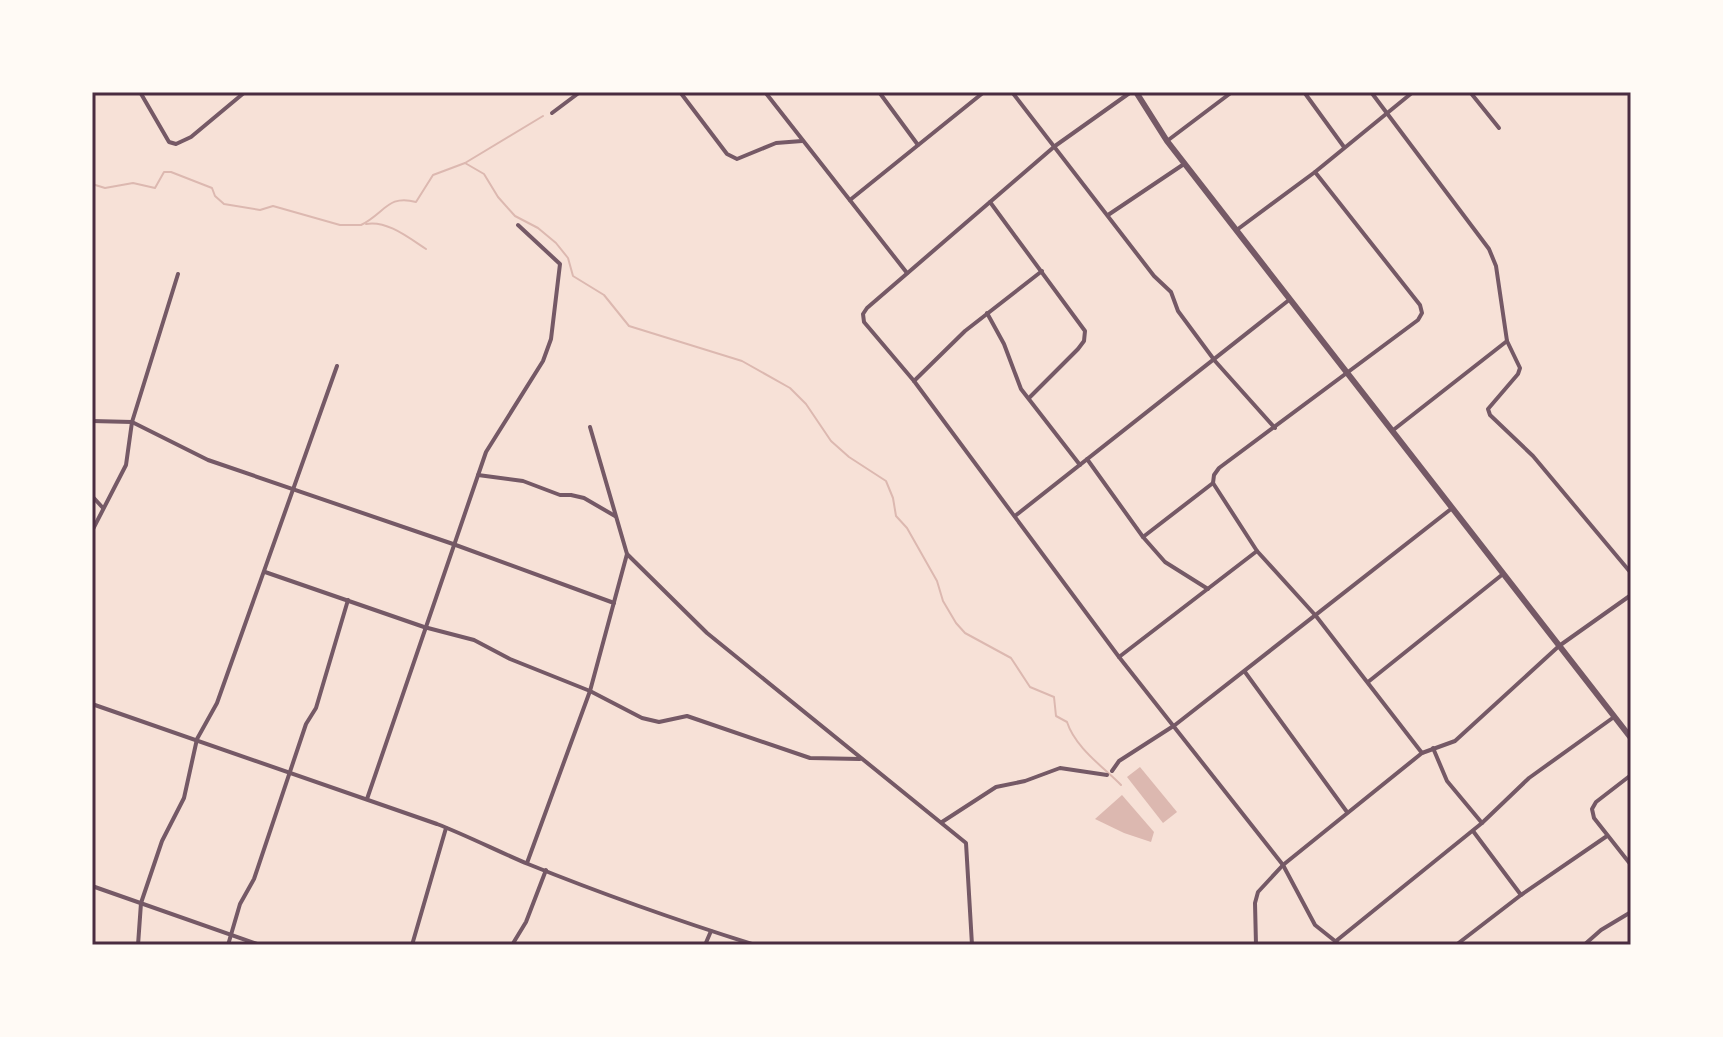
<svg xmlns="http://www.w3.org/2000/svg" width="1723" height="1037" viewBox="0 0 1723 1037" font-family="'Golos Text',sans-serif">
<rect width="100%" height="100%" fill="#f7e1d7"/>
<!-- water -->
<g fill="#dcb8b0">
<polygon points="1140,767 1177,812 1163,823 1127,777"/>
<polygon points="1122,795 1154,832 1151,842 1124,833 1095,819"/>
</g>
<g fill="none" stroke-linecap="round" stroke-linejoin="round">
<!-- stream -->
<g stroke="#dcb8b0" stroke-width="2">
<polyline points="465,163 543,116"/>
<polyline points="92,184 105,188 133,183 155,188 164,172 171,172 212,188 215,196 224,204 260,210 273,206 340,225 360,225"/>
<path d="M366,224C387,220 409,238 426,249"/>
<path d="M361,225C385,213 388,194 416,202L433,175L465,163L484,174L498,197L515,216L538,228L556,243L568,258L573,276L604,295L629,326L742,361L790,388L806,404L831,441L849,457L886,481L893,498L896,516L907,528L937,581L943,601L956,623L965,633L1011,658L1030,687L1054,697L1056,716L1067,722C1075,747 1102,766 1121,785"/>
</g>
<!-- minor -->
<g stroke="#755966" stroke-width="4">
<polyline points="140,92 169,142 176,144 191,137 245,92"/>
<polyline points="680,92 727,154 737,159 776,143 802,141"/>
<polyline points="765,92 907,273"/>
<polyline points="879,92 918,145"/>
<polyline points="1012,92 1154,276 1171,292 1178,311 1215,361 1275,428"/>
<polyline points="1131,92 1055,146 867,308 863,314 864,322 914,381 1119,657 1283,865 1315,925 1340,945"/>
<polyline points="1304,92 1344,147"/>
<polyline points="1371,92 1489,249 1496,266 1507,341 1520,368 1518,374 1488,409 1490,415 1533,456 1631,573"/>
<polyline points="1470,92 1499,128"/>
<polyline points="552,113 580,92"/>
<polyline points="1167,141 1232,92"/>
<polyline points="850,200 984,92"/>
<polyline points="990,202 1085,331 1084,341 1078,349 1029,398"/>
<polyline points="1108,215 1184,164"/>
<polyline points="1238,229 1315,172 1413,92"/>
<polyline points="987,313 1004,344 1021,389 1080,465"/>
<polyline points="914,381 965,331 1042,271"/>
<polyline points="92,421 132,422 208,460 453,544 614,603"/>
<polyline points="590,427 627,554 707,633 966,843 972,945"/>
<polyline points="1392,431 1507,341"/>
<polyline points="1087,459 1143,537 1165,562 1208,589"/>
<polyline points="478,475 523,481 560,495 571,495 584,498 615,516"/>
<polyline points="1213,483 1257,551 1316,616 1422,753"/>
<polyline points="92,496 103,508"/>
<polyline points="1015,516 1289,300"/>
<polyline points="92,531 126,465 132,422 178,274"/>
<polyline points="1143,537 1213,483 1214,475 1219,468 1418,320 1422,313 1420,305 1315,172"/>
<polyline points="265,572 424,627 474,640 510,659 590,691 642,718 659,722 687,716 810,758 860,759"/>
<polyline points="1119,657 1257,551"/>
<polyline points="1245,672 1347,812"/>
<polyline points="1368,682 1503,574"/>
<path d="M92,704L437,824C468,836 497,851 528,864C602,894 679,921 755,945"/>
<polyline points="1433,748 1447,781 1482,823"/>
<polyline points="1112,771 1119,761 1175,725 1451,509"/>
<polyline points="1631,775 1596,802 1592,809 1594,818 1631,865"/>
<polyline points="367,799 486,452 543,361 551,339 560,264 518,225"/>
<polyline points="942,822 996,787 1025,781 1060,768 1107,775"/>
<polyline points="1473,831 1521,895"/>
<polyline points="527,863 590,691 627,554"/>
<polyline points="92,886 260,945"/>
<polyline points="1336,941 1482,823 1529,778 1614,717"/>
<polyline points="138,945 141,903 162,841 184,798 197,739 217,703 337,366"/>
<polyline points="228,945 240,904 254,879 306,724 316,708 348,600"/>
<polyline points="412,945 446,828"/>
<polyline points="512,945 526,922 546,870"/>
<polyline points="705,945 711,931"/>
<polyline points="1256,945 1255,903 1258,892 1283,865 1422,753 1455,741 1559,646 1631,595"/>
<polyline points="1456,945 1521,895 1607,836"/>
<polyline points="1584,945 1601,930 1631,912"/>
</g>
<!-- tertiary -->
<polyline stroke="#755966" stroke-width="6" points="1136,92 1167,141 1631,738"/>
</g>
<!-- border -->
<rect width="1723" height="1037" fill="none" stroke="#fffaf5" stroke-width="188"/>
<rect x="94" y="94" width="1535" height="849" fill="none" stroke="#4a2c40" stroke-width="3"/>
</svg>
